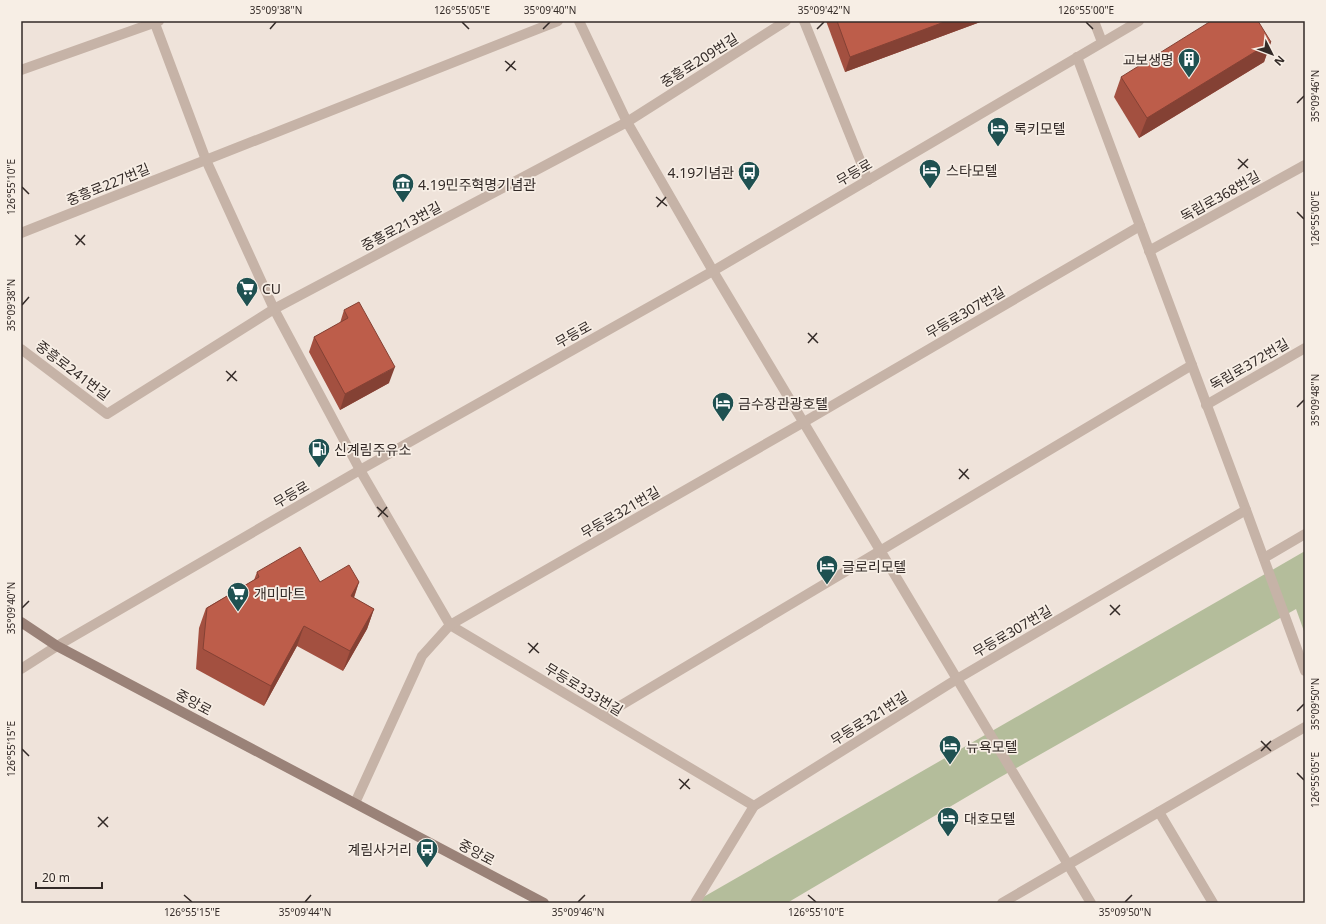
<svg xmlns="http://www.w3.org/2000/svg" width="1326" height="924" viewBox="0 0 1326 924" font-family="'Noto Sans','Noto Sans KR',sans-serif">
<rect width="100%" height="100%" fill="#efe3da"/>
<!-- green -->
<polygon fill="#b4bd9b" points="1305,551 1305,634 1296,609 997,779 787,903 693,903"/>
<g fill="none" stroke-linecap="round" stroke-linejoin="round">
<!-- service -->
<g stroke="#c6b3a7" stroke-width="10">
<polyline points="804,21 868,180"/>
<polyline points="1094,21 1102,42"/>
<polyline points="1077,57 1246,510 1305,671"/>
<polyline points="1149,251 1305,165"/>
<polyline points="713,271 1091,903"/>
<polyline points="1206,405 1305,348"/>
<polyline points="360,470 450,625 754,806"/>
<polyline points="1264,558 1305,534"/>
<polyline points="603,716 1192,365"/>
<polyline points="355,803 422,656 450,625 804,422 1140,226"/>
<polyline points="1159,812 1213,903"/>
<polyline points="695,903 754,806 957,679 1246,510"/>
<polyline points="1002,903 1305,727"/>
</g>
<!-- minor -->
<g stroke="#c6b3a7" stroke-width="10">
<polyline points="154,21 206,160 274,309 360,470"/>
<polyline points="579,21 627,122 713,271"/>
<polyline points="21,70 159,21"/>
<polyline points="21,233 558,21"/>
<polyline points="21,349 107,414 274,309 627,122 786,21"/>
</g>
<!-- tertiary -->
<polyline stroke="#c6b3a7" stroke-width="10" points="21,669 57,646 360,470 713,271 1139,21"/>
<!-- secondary -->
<polyline stroke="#9a8278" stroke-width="10" points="21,622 57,646 544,903"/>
</g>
<!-- wall -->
<g fill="#a35040">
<polygon points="826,21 983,21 845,72"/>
<polygon points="1271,42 1264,62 1139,138 1114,97 1121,77"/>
<polygon points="344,310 389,383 340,410 309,352 314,337 340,323"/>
<polygon points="257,572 320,582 359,582 354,598 374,609 367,629 343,671 297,646 264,706 196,669 199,628 206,608 254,580"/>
</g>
<!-- shaded-wall -->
<g fill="#844134">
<polygon points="947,21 983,21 845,72 850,57"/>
<polygon points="1271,42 1264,62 1139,138 1147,118"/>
<polygon points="395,367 389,383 340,410 345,394"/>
<polygon points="359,582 352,602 351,596"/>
<polygon points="374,609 367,629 343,671 350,651"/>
<polygon points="304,626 297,646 264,706 271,686"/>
</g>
<!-- building -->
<g fill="#bd5d4a" stroke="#844134">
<polygon points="837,21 947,21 850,57"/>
<polygon points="1211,21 1258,21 1271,42 1147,118 1121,77"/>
<polygon points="359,302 395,367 345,394 314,337 348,318 344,310"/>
<polygon points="300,547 320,582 349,565 359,582 351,596 374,609 350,651 304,626 271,686 203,649 207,608 259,577 257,572"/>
</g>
<!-- ticks -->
<path fill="none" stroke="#332a27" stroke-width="1.5" d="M462,22L469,29M1086,22L1093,29M270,29L276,22M543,29L550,22M817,29L824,22M505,61L516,70M506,71L515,61M1297,103L1304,96M1238,159L1248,168M1238,169L1248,159M22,187L29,194M656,197L667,206M657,207L666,197M1297,212L1304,219M75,235L85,245M76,245L85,235M22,305L29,297M808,333L818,343M808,343L817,333M226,371L237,381M227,381L236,371M1297,407L1304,400M959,469L969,479M959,479L968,469M377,507L388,517M378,517L387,507M1110,605L1120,615M22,608L29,601M1110,615L1120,605M528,643L539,653M529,653L538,643M1297,711L1304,704M1261,741L1271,751M22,749L29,756M1261,751L1271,741M1297,773L1304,780M679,779L690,789M680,789L689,779M98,817L108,827M98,827L108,817M184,895L192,902M808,895L816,902M305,902L311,895M578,902L585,895M1125,902L1132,895"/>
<!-- icons -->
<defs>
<g id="building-pin" transform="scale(1.15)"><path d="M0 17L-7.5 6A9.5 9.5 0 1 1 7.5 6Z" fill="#1f5151" stroke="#f7eee5"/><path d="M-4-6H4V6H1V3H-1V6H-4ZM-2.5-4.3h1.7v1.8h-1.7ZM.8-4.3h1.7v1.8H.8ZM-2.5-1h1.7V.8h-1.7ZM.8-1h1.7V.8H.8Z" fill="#fff"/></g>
<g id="hotel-pin" transform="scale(1.15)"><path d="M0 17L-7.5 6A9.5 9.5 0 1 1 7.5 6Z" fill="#1f5151" stroke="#f7eee5"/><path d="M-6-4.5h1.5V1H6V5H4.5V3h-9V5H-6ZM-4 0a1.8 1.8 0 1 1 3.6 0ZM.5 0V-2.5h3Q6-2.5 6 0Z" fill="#fff"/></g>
<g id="bus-pin" transform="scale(1.15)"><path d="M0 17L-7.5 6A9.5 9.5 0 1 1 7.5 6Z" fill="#1f5151" stroke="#f7eee5"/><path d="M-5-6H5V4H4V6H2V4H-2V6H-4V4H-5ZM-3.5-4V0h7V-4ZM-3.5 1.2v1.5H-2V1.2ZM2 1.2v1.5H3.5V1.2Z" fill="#fff"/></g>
<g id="museum-pin" transform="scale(1.15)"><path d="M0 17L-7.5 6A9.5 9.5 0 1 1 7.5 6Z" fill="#1f5151" stroke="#f7eee5"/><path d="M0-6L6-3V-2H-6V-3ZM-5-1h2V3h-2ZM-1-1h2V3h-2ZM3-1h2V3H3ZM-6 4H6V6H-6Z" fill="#fff"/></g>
<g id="supermarket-pin" transform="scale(1.15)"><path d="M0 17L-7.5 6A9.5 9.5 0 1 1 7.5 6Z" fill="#1f5151" stroke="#f7eee5"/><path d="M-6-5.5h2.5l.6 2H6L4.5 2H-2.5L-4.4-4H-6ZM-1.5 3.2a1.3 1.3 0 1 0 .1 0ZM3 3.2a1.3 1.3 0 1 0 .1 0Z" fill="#fff"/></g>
<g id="fuel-pin" transform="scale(1.15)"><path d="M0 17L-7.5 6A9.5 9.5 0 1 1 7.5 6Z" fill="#1f5151" stroke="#f7eee5"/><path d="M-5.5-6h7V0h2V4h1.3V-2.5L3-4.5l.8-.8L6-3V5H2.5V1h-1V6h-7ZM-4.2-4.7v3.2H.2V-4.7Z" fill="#fff"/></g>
</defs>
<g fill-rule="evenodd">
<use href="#building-pin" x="1189" y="59"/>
<use href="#hotel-pin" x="998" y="128"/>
<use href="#hotel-pin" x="930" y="170"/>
<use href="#bus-pin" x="749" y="172"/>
<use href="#museum-pin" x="403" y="184"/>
<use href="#supermarket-pin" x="247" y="288"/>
<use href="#hotel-pin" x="723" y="403"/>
<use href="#fuel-pin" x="319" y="449"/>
<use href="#hotel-pin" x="827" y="566"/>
<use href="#supermarket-pin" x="238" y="593"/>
<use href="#hotel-pin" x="950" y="746"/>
<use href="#hotel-pin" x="948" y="818"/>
<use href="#bus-pin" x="427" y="849"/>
</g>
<g text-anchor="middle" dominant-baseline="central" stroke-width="3.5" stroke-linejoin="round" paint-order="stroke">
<!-- poi labels -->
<g font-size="14" fill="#332a27" stroke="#f7eee5" text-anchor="start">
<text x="1174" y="59" text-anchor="end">교보생명</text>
<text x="1014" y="128">록키모텔</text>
<text x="946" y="170">스타모텔</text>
<text x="734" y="172" text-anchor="end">4.19기념관</text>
<text x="418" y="184">4.19민주혁명기념관</text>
<text x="262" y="288">CU</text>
<text x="738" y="403">금수장관광호텔</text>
<text x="334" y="449">신계림주유소</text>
<text x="842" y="566">글로리모텔</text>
<text x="254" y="593">개미마트</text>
<text x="966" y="746">뉴욕모텔</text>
<text x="964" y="818">대호모텔</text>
<text x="412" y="849" text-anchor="end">계림사거리</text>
</g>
<!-- street labels -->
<g font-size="14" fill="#332a27" stroke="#f7eee5">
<text transform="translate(699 60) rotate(-32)">중흥로209번길</text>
<text transform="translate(854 172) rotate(-30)">무등로</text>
<text transform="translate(108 184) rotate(-22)">중흥로227번길</text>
<text transform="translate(1220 196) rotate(-29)">독립로368번길</text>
<text transform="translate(401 226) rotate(-28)">중흥로213번길</text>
<text transform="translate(965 312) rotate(-30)">무등로307번길</text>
<text transform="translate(573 334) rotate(-29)">무등로</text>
<text transform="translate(1249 364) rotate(-30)">독립로372번길</text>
<text transform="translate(73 370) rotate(37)">중흥로241번길</text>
<text transform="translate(291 494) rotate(-30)">무등로</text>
<text transform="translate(620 512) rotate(-30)">무등로321번길</text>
<text transform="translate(1012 631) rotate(-30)">무등로307번길</text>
<text transform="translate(584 689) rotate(31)">무등로333번길</text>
<text transform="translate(194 702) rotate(28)">중앙로</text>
<text transform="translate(869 718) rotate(-32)">무등로321번길</text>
<text transform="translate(477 852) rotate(28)">중앙로</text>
</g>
</g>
<!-- border -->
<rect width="1326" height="924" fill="none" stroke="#f7eee5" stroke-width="44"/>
<!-- north arrow -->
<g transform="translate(1272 54) rotate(132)" stroke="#f7eee5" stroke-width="3" paint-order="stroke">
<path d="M0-3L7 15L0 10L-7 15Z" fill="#332a27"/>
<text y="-6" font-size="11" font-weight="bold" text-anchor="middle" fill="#332a27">N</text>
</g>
<!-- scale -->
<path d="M36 882v6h66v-6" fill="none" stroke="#332a27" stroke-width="2"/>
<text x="42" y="882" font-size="12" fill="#332a27" stroke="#f7eee5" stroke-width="3" paint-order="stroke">20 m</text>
<rect x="22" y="22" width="1282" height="880" fill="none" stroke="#332a27" stroke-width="1.5"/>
<g font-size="10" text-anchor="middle" fill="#332a27">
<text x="276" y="14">35°09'38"N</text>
<text x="462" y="14">126°55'05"E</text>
<text x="550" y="14">35°09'40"N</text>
<text x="824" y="14">35°09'42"N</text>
<text x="1086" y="14">126°55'00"E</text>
<text transform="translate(1315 96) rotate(-90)" y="4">35°09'46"N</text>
<text transform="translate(11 187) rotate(-90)" y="4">126°55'10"E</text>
<text transform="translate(1315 219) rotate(-90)" y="4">126°55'00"E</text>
<text transform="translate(11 305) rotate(-90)" y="4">35°09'38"N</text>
<text transform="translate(1315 400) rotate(-90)" y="4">35°09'48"N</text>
<text transform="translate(11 608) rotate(-90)" y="4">35°09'40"N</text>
<text transform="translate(1315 704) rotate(-90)" y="4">35°09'50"N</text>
<text transform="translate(11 749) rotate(-90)" y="4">126°55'15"E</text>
<text transform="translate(1315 780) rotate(-90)" y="4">126°55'05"E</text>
<text x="192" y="916">126°55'15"E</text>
<text x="305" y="916">35°09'44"N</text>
<text x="578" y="916">35°09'46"N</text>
<text x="816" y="916">126°55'10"E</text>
<text x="1125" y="916">35°09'50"N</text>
</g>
</svg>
